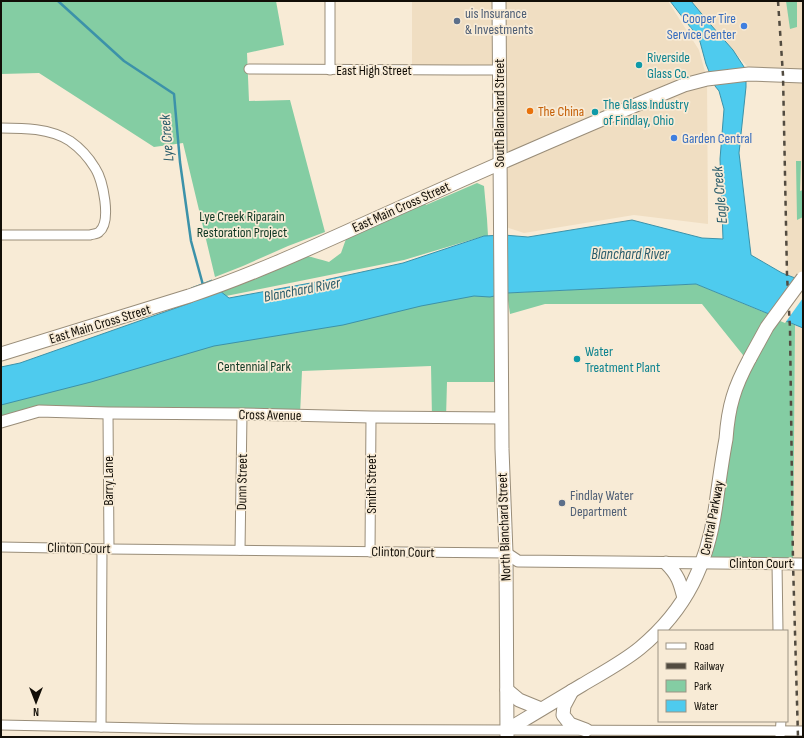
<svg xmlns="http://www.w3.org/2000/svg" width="804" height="738" viewBox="0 0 804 738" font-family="'Sofia Sans Condensed',sans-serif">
<rect width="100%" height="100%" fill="#f8ebd6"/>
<!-- built -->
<g fill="#f0dec2">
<polygon points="412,1 668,1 699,50 707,79 708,224 634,215 524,233 500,225 499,70 412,70"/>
<polygon points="688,1 803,1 803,281 787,275 782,76 755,75"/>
<polygon points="795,325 803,328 803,737 683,737 683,730 798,731 793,563"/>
</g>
<!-- green -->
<g fill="#84cda3">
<polygon points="1,1 276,1 284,45 247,53 249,101 290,100 325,232 288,246 243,266 215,277 183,143 154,147 39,73 1,74"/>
<polygon points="786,1 797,1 797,27 790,29"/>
<polygon points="796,161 801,161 800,191 803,190 803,217 797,220"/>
<path d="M477,183L484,186L487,219L488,236H484L404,260L226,296L220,291L305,256C314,257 321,260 329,262L341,253L346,239L424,202L426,205Z"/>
<polygon points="501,274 501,382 447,382 446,418 432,418 431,366 302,371 300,415 39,411 1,422 1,392"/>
<polygon points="696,284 795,325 793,563 702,563 728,421 750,359 743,355 702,304 545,304 510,314 507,293"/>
</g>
<!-- water -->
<polygon fill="#4ecbee" stroke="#3c92a9" points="670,1 691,1 711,25 733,50 746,70 746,87 739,153 751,255 782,273 803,281 803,328 696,284 507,293 490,297 474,296 421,306 343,325 214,346 91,382 1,405 1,367 20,363 193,302 191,288 212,280 220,291 229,298 316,282 403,263 484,236 504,235 528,237 632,220 702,238 723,239 720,159 724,109 719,91 715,86 706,64 699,38 680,14"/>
<!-- pier -->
<polygon fill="#f8ebd6" points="796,277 803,279 803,298 785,323 768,316 790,284"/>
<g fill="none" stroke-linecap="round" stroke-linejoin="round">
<!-- stream -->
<polyline stroke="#3c92a9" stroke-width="2.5" points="58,1 124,61 174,94 180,162 191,241 203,285"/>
<!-- minor casing -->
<g stroke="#998d79" stroke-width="11">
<g id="minor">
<polyline points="330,1 330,70"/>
<polyline points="249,69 459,70 499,70"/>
<path d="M1,128C23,128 50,128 70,141C80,148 89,158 95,168C103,180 112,222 99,232C97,234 93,234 90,235H1"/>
<polyline points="108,413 109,549"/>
<polyline points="1,547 109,549 506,553"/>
<polyline points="240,550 242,414"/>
<polyline points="370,552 371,417"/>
<polyline points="777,563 778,631"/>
<polyline points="1,725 195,729 803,731"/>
<polyline points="101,727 102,549"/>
<polyline points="780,736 781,721"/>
</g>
</g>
<!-- tertiary casing -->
<g stroke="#998d79" stroke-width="13">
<g id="tertiary">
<polyline points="1,422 39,411 108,413 242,414 371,417 502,418"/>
<polyline points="506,553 518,561 803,564"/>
</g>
</g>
<!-- secondary casing -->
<g stroke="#998d79" stroke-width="15">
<g id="secondary">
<polyline points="499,1 502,449 506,553 507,737"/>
<path d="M1,354L189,296C267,270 340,234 415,201C504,161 594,122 684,85L707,79L749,74L803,76"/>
<path d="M666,563C678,575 680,582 684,598"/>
<polyline points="507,690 519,700 541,709"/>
<polyline points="572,691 564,706 563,715 570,724 586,730"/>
<path d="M507,730C532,715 557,700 582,685C602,673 623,662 640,648C687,609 708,563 716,504C719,482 722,460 726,439C727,425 729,410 733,397C737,383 743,371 750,358"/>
</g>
</g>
<!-- minor -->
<use href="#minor" stroke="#fff" stroke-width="9"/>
<!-- tertiary -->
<use href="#tertiary" stroke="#fff" stroke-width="11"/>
<!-- secondary -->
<use href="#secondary" stroke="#fff" stroke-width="13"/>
<!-- rail -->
<polyline stroke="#524b40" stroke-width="2.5" stroke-dasharray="5 5" stroke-linecap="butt" points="778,1 783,75 787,275 790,328 793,563 798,737"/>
<!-- secondary-bridge casing -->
<g stroke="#998d79" stroke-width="15" stroke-linecap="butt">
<polyline id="secondary-bridge" points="750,358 767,327 803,278"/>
</g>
<!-- secondary-bridge -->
<use href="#secondary-bridge" stroke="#fff" stroke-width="13"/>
</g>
<!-- markers -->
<g fill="#5c6f8a" stroke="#f8ebd6" stroke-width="1.5">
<circle cx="457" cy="21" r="4"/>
<circle cx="562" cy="503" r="4"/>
</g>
<g fill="#3f7fe0" stroke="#f8ebd6" stroke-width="1.5">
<circle cx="744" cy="26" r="4"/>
<circle cx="674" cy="138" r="4"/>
</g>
<g fill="#0f9aa8" stroke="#f8ebd6" stroke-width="1.5">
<circle cx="639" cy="65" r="4"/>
<circle cx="595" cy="112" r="4"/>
<circle cx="577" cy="359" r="4"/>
</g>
<circle fill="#e8710a" stroke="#f8ebd6" stroke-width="1.5" cx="530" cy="111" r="4"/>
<g text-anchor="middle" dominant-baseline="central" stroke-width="3.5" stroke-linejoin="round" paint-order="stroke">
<!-- service labels -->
<g font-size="14" fill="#4e5e75" stroke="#f8ebd6" text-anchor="start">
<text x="465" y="13">uis Insurance<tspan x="465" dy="16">&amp; Investments</tspan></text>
<text x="570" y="495">Findlay Water<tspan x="570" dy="16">Department</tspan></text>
</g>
<!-- shop labels -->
<g font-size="14" fill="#366cbe" stroke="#f8ebd6" text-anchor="end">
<text x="736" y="18">Cooper Tire<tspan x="736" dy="16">Service Center</tspan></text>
<text x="682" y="138" text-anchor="start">Garden Central</text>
</g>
<!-- culture labels -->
<g font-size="14" fill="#0d838f" stroke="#f8ebd6" text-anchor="start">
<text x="647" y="57">Riverside<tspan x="647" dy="16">Glass Co.</tspan></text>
<text x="603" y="104">The Glass Industry<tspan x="603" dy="16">of Findlay, Ohio</tspan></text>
<text x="585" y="351">Water<tspan x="585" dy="16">Treatment Plant</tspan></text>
</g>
<!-- street labels -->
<g font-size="14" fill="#120e07" stroke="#f8ebd6">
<text x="374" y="70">East High Street</text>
<text transform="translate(499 113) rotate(-90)">South Blanchard Street</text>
<text transform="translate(401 207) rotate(-24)">East Main Cross Street</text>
<text transform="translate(100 324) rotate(-17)">East Main Cross Street</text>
<text transform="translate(270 415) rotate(1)">Cross Avenue</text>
<text transform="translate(108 481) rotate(-90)">Barry Lane</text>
<text transform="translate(242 482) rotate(-89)">Dunn Street</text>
<text transform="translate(371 484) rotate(-90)">Smith Street</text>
<text transform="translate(712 518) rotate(-79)">Central Parkway</text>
<text transform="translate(504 527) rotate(-92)">North Blanchard Street</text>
<text transform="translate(79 548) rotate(1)">Clinton Court</text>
<text transform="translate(403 552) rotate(1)">Clinton Court</text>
<text x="761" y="563">Clinton Court</text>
</g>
<!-- food labels -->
<g font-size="14" fill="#c56008" stroke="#f8ebd6" text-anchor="start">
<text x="538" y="111">The China</text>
</g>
<!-- park labels -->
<g font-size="14" fill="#0f3824" stroke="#f8ebd6">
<text x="242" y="216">Lye Creek Riparain<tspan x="242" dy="16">Restoration Project</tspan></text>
<text x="254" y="366">Centennial Park</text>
</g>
<!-- water labels -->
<g font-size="15" font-style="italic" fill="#285b6a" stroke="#f8ebd6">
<text transform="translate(167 138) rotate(-95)">Lye Creek</text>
<text transform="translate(720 195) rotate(-95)">Eagle Creek</text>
<text x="630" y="254">Blanchard River</text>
<text transform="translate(302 290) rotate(-11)">Blanchard River</text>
</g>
</g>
<!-- border -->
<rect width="804" height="738" fill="none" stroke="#120e07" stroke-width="4"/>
<!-- legend -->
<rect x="658" y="630" width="130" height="92" fill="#f8ebd6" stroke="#9c9383"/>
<rect x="666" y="643" width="20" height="6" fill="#ffffff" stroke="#9c9383"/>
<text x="694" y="650" font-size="12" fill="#120e07">Road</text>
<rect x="666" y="663" width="20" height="6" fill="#524b40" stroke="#9c9383"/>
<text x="694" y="670" font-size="12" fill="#120e07">Railway</text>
<rect x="666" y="680" width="20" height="12" fill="#84cda3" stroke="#9c9383"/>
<text x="694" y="690" font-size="12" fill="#120e07">Park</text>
<rect x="666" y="700" width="20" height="12" fill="#4ecbee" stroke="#9c9383"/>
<text x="694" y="710" font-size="12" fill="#120e07">Water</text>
<!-- north arrow -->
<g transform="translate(36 702) rotate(180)" stroke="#f8ebd6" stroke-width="3" paint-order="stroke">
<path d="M0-3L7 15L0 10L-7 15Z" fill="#120e07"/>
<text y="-6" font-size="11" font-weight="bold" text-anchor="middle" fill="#120e07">N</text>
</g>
</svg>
